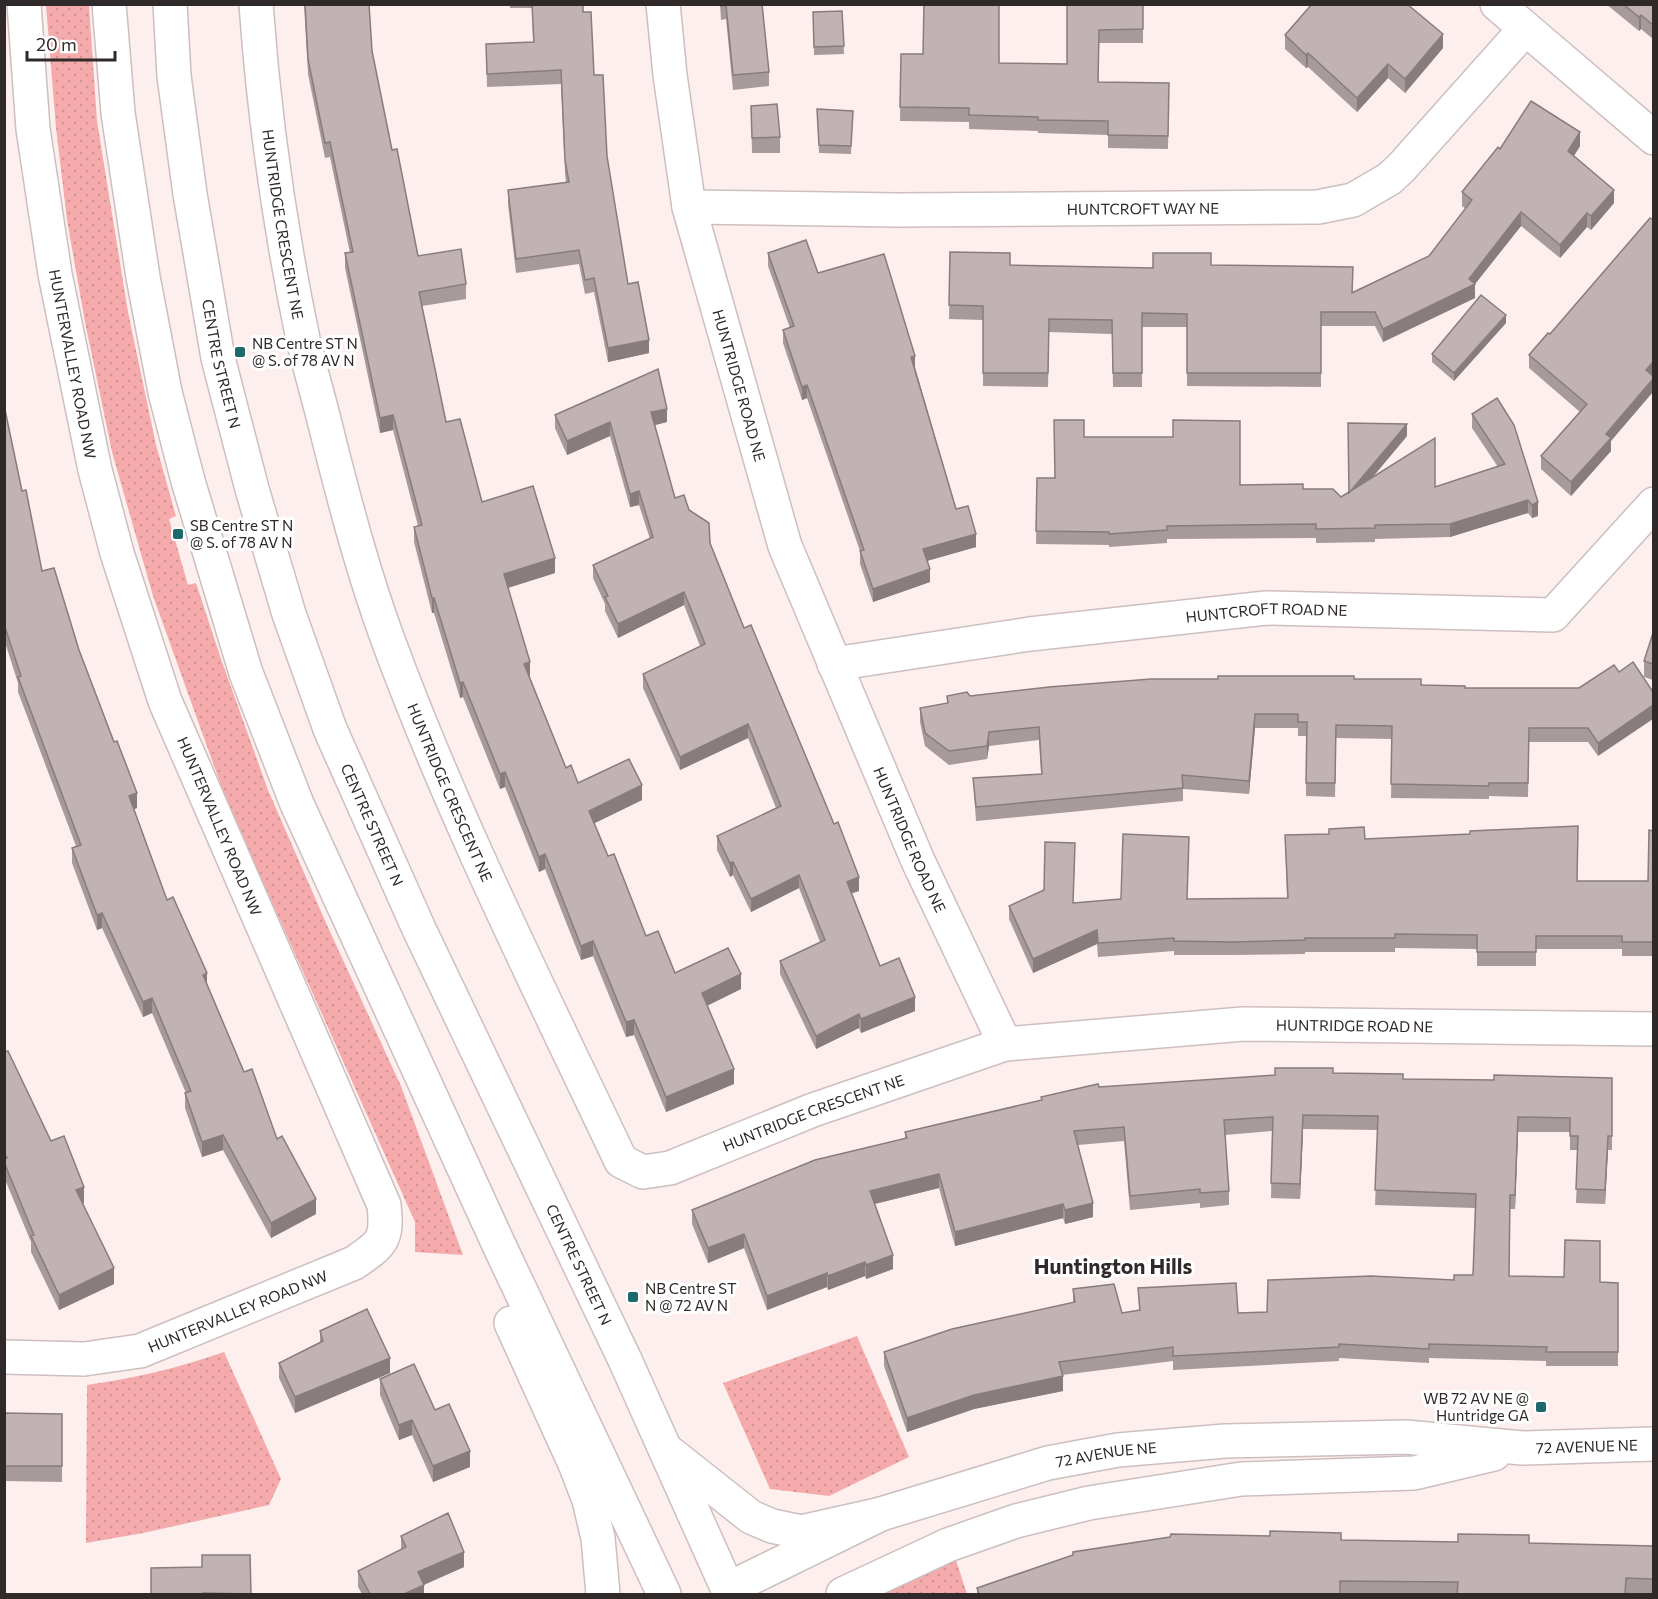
<svg xmlns="http://www.w3.org/2000/svg" width="1658" height="1599" viewBox="0 0 1658 1599" font-family="Commissioner,sans-serif">
<defs>
<pattern id="park-dots" width="8" height="8" patternUnits="userSpaceOnUse" patternTransform="scale(1.5)"><rect width="8" height="8" fill="#f5abac"/><path d="M2 2h.1M6 6h.1" fill="none" stroke="#d29394" stroke-width="1.8" stroke-linecap="round"/></pattern>
</defs>
<rect width="100%" height="100%" fill="#fdefee"/>
<!-- park -->
<g fill="url(#park-dots)">
<polygon points="46,5 89,5 97,121 128,312 156,445 176,516 169,519 188,585 196,583 221,659 268,790 326,923 401,1086 463,1255 415,1252 415,1222 227,802 153,596 112,452 85,322 67,220 56,128"/>
<polygon points="857,1336 909,1457 829,1496 770,1489 723,1383"/>
<path d="M224,1352L281,1479L269,1505L143,1533L86,1543L87,1385C135,1378 178,1368 224,1352Z"/>
<polygon points="955,1557 967,1594 871,1594"/>
</g>
<g fill="none" stroke-linecap="round" stroke-linejoin="round">
<!-- minor casing -->
<g stroke="#cdbfbf" stroke-width="36">
<g id="minor">
<path id="s1" d="M256,4C264,117 280,229 303,339C311,373 321,406 329,440C346,507 364,575 388,640C454,819 540,990 621,1161L643,1172L670,1168L813,1110L1005,1044L1243,1024L1654,1029"/>
<path id="s2" d="M663,4L670,75L689,207L785,546L918,861L1005,1044"/>
<polyline points="1497,4 1654,138"/>
<path id="s3" d="M689,207L897,210L1318,207L1353,200L1389,179L1401,168L1525,29"/>
<path id="s4" d="M834,664L1030,634L1266,608L1553,615L1654,504"/>
<path id="s5" d="M4,1357L84,1359L140,1351L354,1263C382,1244 388,1240 384,1205L165,701L117,553L95,470L55,274L33,129L24,4"/>
<path id="s6" d="M728,1589L881,1514L1048,1463L1118,1450L1225,1441L1406,1437L1522,1448L1654,1444"/>
<polyline points="843,1594 948,1545 1016,1521 1089,1503 1241,1479 1414,1473 1494,1454"/>
</g>
</g>
<!-- major casing -->
<g stroke="#cdbfbf" stroke-width="36">
<g id="major">
<polyline points="109,4 118,113 143,277 165,392 188,481 246,673 297,804 499,1245 664,1594"/>
<path id="s7" d="M170,4L174,76L190,194L218,358L252,489L289,614L330,729L419,929L625,1360L730,1594"/>
<polyline points="511,1323 576,1466 589,1500 598,1538 603,1594"/>
<polyline points="670,1453 751,1517 772,1526 801,1532 881,1514"/>
<polyline points="846,1594 846,1593"/>
</g>
</g>
<!-- minor -->
<use href="#minor" stroke="#fff" stroke-width="33"/>
<!-- major -->
<use href="#major" stroke="#fff" stroke-width="33"/>
</g>
<!-- wall -->
<g fill="#a69a9a">
<polygon points="304,4 369,4 372,51 392,150 418,256 466,284 466,299 422,306 446,422 482,502 555,573 508,588 530,677 566,768 578,783 642,800 594,823 608,856 646,936 675,973 741,989 707,1006 734,1084 666,1112 634,1035 626,1037 593,956 581,960 545,869 539,872 505,787 500,789 463,697 460,698 434,613 432,613 414,542 414,527 418,526 393,430 380,433 345,268 345,253 350,253 330,157 325,158 308,74"/>
<polygon points="510,4 583,4 583,12 628,284 649,353 608,362 594,292 585,294 579,264 516,273 508,204 508,190 566,183 565,173 561,84 487,87 486,44 533,42 532,8 510,8"/>
<polygon points="720,4 762,4 769,72 769,86 733,90 726,19 721,20"/>
<polygon points="1067,4 1143,4 1143,43 1099,43 1098,82 1169,83 1168,149 1108,148 1108,135 1038,133 1038,131 969,129 969,122 900,121 901,54 999,63 1067,64"/>
<polygon points="1606,4 1653,4 1653,39 1641,29 1639,31"/>
<polygon points="842,11 844,54 814,55 813,12"/>
<polygon points="1285,35 1443,48 1405,93 1388,78 1357,112 1308,67 1306,68 1285,49"/>
<polygon points="751,106 780,137 780,153 752,153"/>
<polygon points="817,109 853,111 851,154 819,153"/>
<polygon points="1580,146 1574,156 1614,203 1591,230 1587,227 1560,258 1521,226 1475,284 1475,298 1383,342 1375,326 1321,326 1321,387 1187,386 1187,327 1142,327 1142,387 1113,387 1112,334 1049,332 1048,387 983,386 983,320 949,319 950,252 1010,265 1153,268 1211,265 1352,292 1429,256 1466,209 1462,206 1462,192 1500,149"/>
<polygon points="768,253 818,273 915,367 956,509 976,547 927,561 930,582 873,602 860,564 860,551 807,398 802,400 783,343 783,330 790,328 768,266"/>
<polygon points="1506,323 1454,381 1432,362 1432,354"/>
<polygon points="1550,334 1653,375 1611,441 1611,451 1571,496 1541,469 1541,456 1580,412 1529,368 1529,355"/>
<polygon points="1497,398 1538,516 1532,518 1528,513 1450,537 1375,539 1375,542 1316,543 1316,538 1167,539 1167,543 1109,547 1109,545 1036,544 1037,478 1054,478 1084,437 1240,485 1303,489 1341,497 1349,492 1407,436 1372,478 1435,487 1498,467 1472,428 1472,414"/>
<polygon points="4,405 22,491 42,571 79,650 137,808 134,809 167,900 207,985 244,1072 277,1139 316,1214 271,1238 223,1150 202,1157 185,1108 185,1093 186,1093 152,1013 143,1017 102,928 97,930 72,863 72,848 76,846 18,692 18,683 4,639"/>
<polygon points="555,415 667,422 655,425 675,498 689,510 710,543 744,628 859,891 852,893 880,966 915,1011 861,1033 859,1028 816,1049 780,974 780,961 820,942 799,888 751,912 733,875 730,877 717,850 717,836 776,808 748,738 680,770 643,688 643,674 700,646 684,605 618,638 605,611 605,604 593,578 593,565 650,539 639,505 630,507 610,436 567,455 555,428"/>
<polygon points="1653,633 1653,680 1644,677 1644,661"/>
<polygon points="1614,665 1598,756 1588,742 1529,742 1528,797 1489,796 1489,799 1391,798 1392,739 1336,738 1335,797 1306,796 1306,736 1298,736 1298,728 1255,728 1249,794 1183,789 1183,801 976,821 973,778 1041,774 1039,740 989,746 987,759 949,765 925,746 920,722 920,708 947,703 947,696 970,696 1354,679 1465,688 1579,688"/>
<polygon points="1653,831 1653,956 1622,956 1622,949 1536,949 1536,966 1477,966 1477,949 1395,948 1395,952 1305,952 1305,954 1232,955 1174,955 1174,951 1098,957 1097,944 1033,973 1009,919 1009,906 1044,890 1075,856 1073,903 1121,899 1189,850 1187,899 1287,898 1285,835 1365,839 1577,881 1648,881"/>
<polygon points="4,1052 84,1203 82,1203 114,1284 59,1310 31,1252 31,1242 4,1177"/>
<polygon points="1333,1073 1403,1079 1494,1080 1612,1078 1612,1150 1608,1150 1605,1204 1576,1203 1578,1150 1570,1150 1570,1132 1518,1132 1515,1209 1510,1209 1509,1276 1600,1282 1618,1283 1618,1366 1546,1366 1546,1361 1429,1358 1429,1363 1339,1358 1339,1361 1173,1370 1173,1361 1062,1375 1063,1391 974,1409 907,1432 884,1366 884,1352 1073,1303 1073,1289 1122,1313 1139,1310 1138,1288 1238,1313 1267,1312 1454,1280 1473,1275 1475,1208 1375,1205 1378,1130 1303,1129 1300,1199 1271,1198 1272,1131 1225,1135 1229,1191 1229,1205 1200,1208 1200,1203 1130,1210 1124,1141 1078,1145 1093,1217 1065,1224 1063,1218 955,1246 939,1188 875,1204 893,1269 866,1279 865,1276 828,1290 827,1287 767,1310 744,1248 708,1263 692,1224 692,1210 905,1138 905,1132 1041,1100 1041,1097 1099,1087"/>
<polygon points="320,1331 390,1373 295,1413 279,1378 279,1363 320,1343"/>
<polygon points="380,1379 435,1410 470,1467 433,1482 412,1435 399,1440 380,1395"/>
<polygon points="4,1413 62,1414 62,1482 4,1481"/>
<polygon points="401,1536 464,1567 424,1585 424,1594 362,1594 358,1587 358,1571 401,1550"/>
<polygon points="1341,1540 1653,1546 1653,1593 1626,1593 1626,1594 977,1594 977,1588"/>
<polygon points="250,1555 251,1594 151,1594 202,1567"/>
</g>
<!-- shaded-wall -->
<g fill="#877d7d">
<polygon points="1641,15 1641,29 1639,31 1639,17"/>
<polygon points="1443,34 1443,48 1405,93 1405,79"/>
<polygon points="1308,53 1308,67 1306,68 1306,55"/>
<polygon points="1388,64 1388,78 1357,112 1357,98"/>
<polygon points="1580,132 1580,146 1568,165 1568,151"/>
<polygon points="1614,190 1614,203 1591,230 1591,216"/>
<polygon points="1521,212 1521,226 1475,284 1475,298 1383,342 1383,329 1469,279"/>
<polygon points="1587,213 1587,227 1560,258 1560,245"/>
<polygon points="1506,315 1506,323 1454,381 1454,373"/>
<polygon points="649,340 649,353 608,362 608,348"/>
<polygon points="915,356 915,369 911,357"/>
<polygon points="1653,362 1653,375 1646,383 1646,370"/>
<polygon points="1653,379 1653,392 1611,441 1611,451 1571,496 1571,482 1606,434"/>
<polygon points="807,385 807,398 802,400 802,387"/>
<polygon points="667,409 667,422 651,426 651,412"/>
<polygon points="393,415 393,430 380,433 380,418"/>
<polygon points="610,422 610,436 567,455 567,441"/>
<polygon points="1407,424 1407,436 1349,505 1349,493"/>
<polygon points="639,491 639,505 630,507 630,494"/>
<polygon points="1528,500 1528,513 1450,537 1450,524"/>
<polygon points="1538,502 1538,516 1532,518 1532,505"/>
<polygon points="976,534 976,547 923,562 923,549"/>
<polygon points="555,558 555,573 504,589 504,574"/>
<polygon points="930,569 930,582 873,602 873,589"/>
<polygon points="684,592 684,605 618,638 618,624"/>
<rect x="432" y="598" width="2" height="15"/>
<polygon points="530,662 530,677 524,678 524,664"/>
<polygon points="463,682 463,697 460,698 460,683"/>
<polygon points="1653,705 1653,719 1598,756 1598,743"/>
<polygon points="1255,714 1255,728 1249,794 1249,781"/>
<polygon points="748,724 748,738 680,770 680,757"/>
<polygon points="989,732 989,746 987,759 987,746"/>
<polygon points="505,772 505,787 500,789 500,774"/>
<polygon points="642,785 642,800 589,826 589,811"/>
<polygon points="137,793 137,808 129,811 129,796"/>
<polygon points="545,854 545,869 539,872 539,857"/>
<polygon points="733,862 733,875 730,877 730,863"/>
<polygon points="799,875 799,888 751,912 751,899"/>
<polygon points="859,877 859,891 847,895 847,882"/>
<polygon points="102,913 102,928 97,930 97,915"/>
<polygon points="1097,930 1097,944 1033,973 1033,959"/>
<polygon points="593,941 593,956 581,960 581,946"/>
<polygon points="207,973 207,988 203,975"/>
<polygon points="741,974 741,989 702,1008 702,993"/>
<polygon points="915,997 915,1011 861,1033 861,1019"/>
<polygon points="152,998 152,1013 143,1017 143,1002"/>
<polygon points="859,1014 859,1028 816,1049 816,1036"/>
<polygon points="634,1020 634,1035 626,1037 626,1022"/>
<polygon points="734,1069 734,1084 666,1112 666,1097"/>
<polygon points="1303,1115 1303,1129 1300,1199 1300,1184"/>
<polygon points="1518,1117 1518,1132 1515,1209 1515,1195"/>
<polygon points="223,1135 223,1150 202,1157 202,1142"/>
<polygon points="1608,1136 1608,1150 1605,1204 1605,1190"/>
<polygon points="939,1174 939,1188 870,1205 870,1191"/>
<polygon points="84,1187 84,1203 76,1206 76,1190"/>
<polygon points="316,1199 316,1214 271,1238 271,1223"/>
<polygon points="1093,1203 1093,1217 1065,1224 1065,1210"/>
<polygon points="1063,1204 1063,1218 955,1246 955,1232"/>
<polygon points="744,1234 744,1248 708,1263 708,1248"/>
<polygon points="893,1255 893,1269 866,1279 866,1265"/>
<polygon points="865,1262 865,1276 828,1290 828,1276"/>
<polygon points="114,1268 114,1284 59,1310 59,1295"/>
<polygon points="827,1273 827,1287 767,1310 767,1296"/>
<polygon points="390,1358 390,1373 295,1413 295,1397"/>
<polygon points="1063,1376 1063,1391 974,1409 907,1432 907,1418 974,1395"/>
<polygon points="412,1420 412,1435 399,1440 399,1425"/>
<polygon points="470,1451 470,1467 433,1482 433,1466"/>
<polygon points="464,1552 464,1567 418,1587 418,1572"/>
<polygon points="424,1585 424,1594 404,1594"/>
</g>
<!-- building -->
<g fill="#c1b3b3" stroke="#877d7d" stroke-width="1.5">
<polygon points="305,4 369,4 372,51 392,150 397,149 418,256 461,249 466,284 419,292 446,422 460,419 482,502 533,486 555,558 504,574 530,662 524,664 566,768 571,765 578,783 629,759 642,785 589,811 608,856 614,854 646,936 658,931 675,973 728,948 741,974 702,993 734,1069 666,1097 634,1020 626,1022 593,941 581,946 545,854 539,857 505,772 500,774 463,682 460,683 434,598 432,598 414,527 422,525 393,415 380,418 345,253 353,252 330,142 325,143 308,59"/>
<polygon points="532,4 583,4 583,12 591,12 594,75 603,75 607,156 628,284 638,282 649,340 608,348 594,278 585,280 579,250 516,259 508,190 569,182 565,160 561,70 487,74 486,44 534,42"/>
<polygon points="721,4 762,4 769,72 733,75 726,5 721,6"/>
<polygon points="924,4 999,4 999,63 1067,64 1067,4 1143,4 1143,29 1099,30 1098,82 1169,83 1168,136 1108,135 1108,121 1038,120 1038,117 969,115 969,108 900,107 901,54 923,54"/>
<polygon points="1312,4 1407,4 1443,34 1405,79 1388,64 1357,98 1308,53 1306,55 1285,35"/>
<polygon points="1623,4 1653,4 1653,25 1641,15 1639,17"/>
<polygon points="842,11 844,46 814,47 813,12"/>
<polygon points="1531,101 1580,132 1568,151 1614,190 1591,216 1587,213 1560,245 1521,212 1469,279 1475,284 1383,329 1375,312 1321,312 1321,373 1187,373 1187,314 1142,313 1142,373 1113,373 1112,320 1049,319 1048,373 983,373 983,306 949,305 950,252 1010,253 1010,265 1153,268 1153,253 1211,253 1211,265 1353,267 1352,293 1429,256 1472,200 1462,192 1498,147 1500,149"/>
<polygon points="777,104 780,137 752,138 751,106"/>
<polygon points="817,109 853,111 851,146 819,145"/>
<polygon points="1650,218 1653,220 1653,362 1646,370 1653,376 1653,379 1606,434 1611,438 1571,482 1541,456 1587,404 1529,355 1548,333 1550,334"/>
<polygon points="806,240 818,273 884,254 915,356 911,357 956,509 968,506 976,534 923,549 930,569 873,589 860,551 864,550 807,385 802,387 783,330 794,326 768,253"/>
<polygon points="1481,295 1506,315 1454,373 1432,354"/>
<polygon points="658,369 667,409 651,412 675,498 684,495 689,510 709,523 710,543 744,628 751,625 834,824 838,822 859,877 847,882 880,966 899,958 915,997 861,1019 859,1014 816,1036 780,961 825,940 799,875 751,899 733,862 730,863 717,836 781,806 748,724 680,757 643,674 705,644 684,592 618,624 605,597 608,596 593,565 653,537 639,491 630,494 610,422 567,441 555,415"/>
<polygon points="1497,398 1514,425 1538,502 1532,505 1528,500 1450,524 1375,525 1375,528 1316,529 1316,524 1167,526 1167,530 1109,534 1109,532 1036,531 1037,478 1055,478 1054,420 1084,420 1084,437 1173,437 1173,420 1240,421 1240,485 1303,484 1303,489 1333,489 1341,497 1435,438 1435,487 1505,464 1472,414"/>
<polygon points="4,405 22,491 26,490 42,571 54,568 79,650 114,742 117,741 137,793 129,796 167,900 173,897 207,973 203,975 244,1072 252,1069 277,1139 282,1136 316,1199 271,1223 223,1135 202,1142 185,1093 191,1091 152,998 143,1002 102,913 97,915 72,848 81,845 18,677 21,676 4,624"/>
<polygon points="1348,423 1407,424 1349,493"/>
<polygon points="1653,633 1653,664 1644,661"/>
<polygon points="1633,662 1653,692 1653,705 1598,743 1588,728 1529,728 1528,783 1489,783 1489,786 1391,784 1392,726 1336,725 1335,783 1306,783 1307,722 1298,722 1298,714 1255,714 1249,781 1182,775 1183,788 976,807 973,778 1042,774 1039,727 989,732 987,746 949,751 925,733 920,708 948,703 947,696 967,692 970,696 1049,687 1151,679 1218,679 1218,676 1354,676 1354,679 1421,679 1421,685 1465,686 1465,688 1579,688 1614,665 1619,672"/>
<polygon points="1578,826 1577,881 1648,881 1649,830 1653,831 1653,942 1622,942 1622,936 1536,936 1536,952 1477,952 1477,935 1395,934 1395,938 1305,938 1305,940 1232,942 1174,941 1174,938 1098,943 1097,930 1033,959 1009,906 1044,890 1045,842 1075,843 1073,903 1121,899 1123,834 1189,837 1187,899 1288,898 1285,835 1329,834 1329,829 1364,827 1365,839 1470,834 1470,831"/>
<polygon points="8,1051 51,1141 64,1136 84,1187 76,1190 114,1268 59,1295 31,1236 34,1235 4,1162 4,1159 7,1158 4,1152 4,1052"/>
<polygon points="1275,1068 1333,1068 1333,1073 1403,1074 1403,1079 1494,1080 1494,1075 1612,1078 1612,1136 1608,1136 1605,1190 1576,1189 1578,1136 1570,1136 1570,1118 1518,1117 1515,1195 1510,1195 1509,1276 1564,1277 1565,1240 1600,1241 1600,1282 1618,1283 1618,1352 1546,1352 1547,1347 1429,1344 1429,1349 1339,1344 1339,1347 1173,1356 1173,1347 1059,1362 1063,1376 974,1395 907,1418 884,1352 952,1329 1075,1302 1073,1289 1114,1284 1122,1313 1140,1310 1138,1288 1236,1283 1238,1313 1267,1312 1268,1280 1371,1276 1454,1280 1454,1275 1473,1275 1476,1194 1375,1190 1378,1116 1303,1115 1300,1184 1271,1183 1273,1117 1224,1120 1229,1191 1200,1193 1200,1189 1130,1196 1124,1127 1074,1131 1093,1203 1065,1210 1063,1204 955,1232 939,1174 870,1191 893,1255 866,1265 865,1262 828,1276 827,1273 767,1296 744,1234 708,1248 692,1210 815,1160 907,1138 905,1132 1042,1100 1041,1097 1098,1084 1099,1087 1275,1075"/>
<polygon points="367,1309 390,1358 295,1397 279,1363 323,1341 320,1331"/>
<polygon points="414,1364 435,1410 449,1404 470,1451 433,1466 412,1420 399,1425 380,1379"/>
<polygon points="4,1413 62,1414 62,1466 4,1466"/>
<polygon points="448,1513 464,1552 418,1572 424,1585 404,1594 370,1594 358,1571 406,1547 401,1536"/>
<polygon points="1270,1531 1341,1533 1341,1540 1458,1542 1458,1534 1529,1535 1529,1543 1653,1546 1653,1579 1626,1578 1625,1594 1457,1594 1458,1582 1340,1581 1340,1594 979,1594 977,1588 1073,1555 1073,1552 1170,1537 1171,1534 1270,1536"/>
<polygon points="202,1555 250,1555 251,1594 203,1593 203,1594 151,1594 151,1568 202,1567"/>
</g>
<!-- markers -->
<g fill="#1d6a6d" stroke="#fff" stroke-width="2">
<rect x="234" y="346" width="12" height="12" rx="3"/>
<rect x="172" y="528" width="12" height="12" rx="3"/>
<rect x="627" y="1291" width="12" height="12" rx="3"/>
<rect x="1535" y="1401" width="12" height="12" rx="3"/>
</g>
<g text-anchor="middle" dominant-baseline="central" stroke-width="6" stroke-linejoin="round" paint-order="stroke">
<!-- street labels -->
<g font-size="15" fill="#2f2a29" stroke="#fff">
<text stroke="none"><textPath href="#s3" startOffset="454">HUNTCROFT WAY NE</textPath></text>
<text stroke="none"><textPath href="#s1" startOffset="222">HUNTRIDGE CRESCENT NE</textPath></text>
<text stroke="none"><textPath href="#s7" startOffset="364">CENTRE STREET N</textPath></text>
<text transform="translate(73 364) rotate(79)">HUNTERVALLEY ROAD NW</text>
<text stroke="none"><textPath href="#s2" startOffset="390">HUNTRIDGE ROAD NE</textPath></text>
<text stroke="none"><textPath href="#s4" startOffset="436">HUNTCROFT ROAD NE</textPath></text>
<text stroke="none"><textPath href="#s1" startOffset="816">HUNTRIDGE CRESCENT NE</textPath></text>
<text stroke="none"><textPath href="#s7" startOffset="850">CENTRE STREET N</textPath></text>
<text transform="translate(220 826) rotate(67)">HUNTERVALLEY ROAD NW</text>
<text stroke="none"><textPath href="#s2" startOffset="876">HUNTRIDGE ROAD NE</textPath></text>
<text stroke="none"><textPath href="#s1" startOffset="1982">HUNTRIDGE ROAD NE</textPath></text>
<text stroke="none"><textPath href="#s1" startOffset="1428">HUNTRIDGE CRESCENT NE</textPath></text>
<text stroke="none"><textPath href="#s7" startOffset="1336">CENTRE STREET N</textPath></text>
<text stroke="none"><textPath href="#s5" startOffset="242">HUNTERVALLEY ROAD NW</textPath></text>
<text stroke="none"><textPath href="#s6" startOffset="886">72 AVENUE NE</textPath></text>
<text stroke="none"><textPath href="#s6" startOffset="404">72 AVENUE NE</textPath></text>
</g>
<!-- poi labels -->
<g font-size="15" fill="#2f2a29" stroke="#fff" text-anchor="start">
<text x="252" y="343">NB Centre ST N<tspan x="252" dy="17">@ S. of 78 AV N</tspan></text>
<text x="190" y="525">SB Centre ST N<tspan x="190" dy="17">@ S. of 78 AV N</tspan></text>
<text x="645" y="1288">NB Centre ST<tspan x="645" dy="17">N @ 72 AV N</tspan></text>
<text x="1529" y="1398" text-anchor="end">WB 72 AV NE @<tspan x="1529" dy="17">Huntridge GA</tspan></text>
</g>
<!-- district labels -->
<g font-size="21" font-weight="bold" fill="#2f2a29" stroke="#fff">
<text x="1113" y="1265">Huntington Hills</text>
</g>
</g>
<!-- border -->
<rect width="1658" height="1599" fill="none" stroke="#2f2a29" stroke-width="12"/>
<!-- scale -->
<path d="M27 51v9h88v-9" fill="none" stroke="#2f2a29" stroke-width="3"/>
<text x="36" y="51" font-size="18" fill="#2f2a29" stroke="#ffffff" stroke-width="4.5" paint-order="stroke">20 m</text>
</svg>
